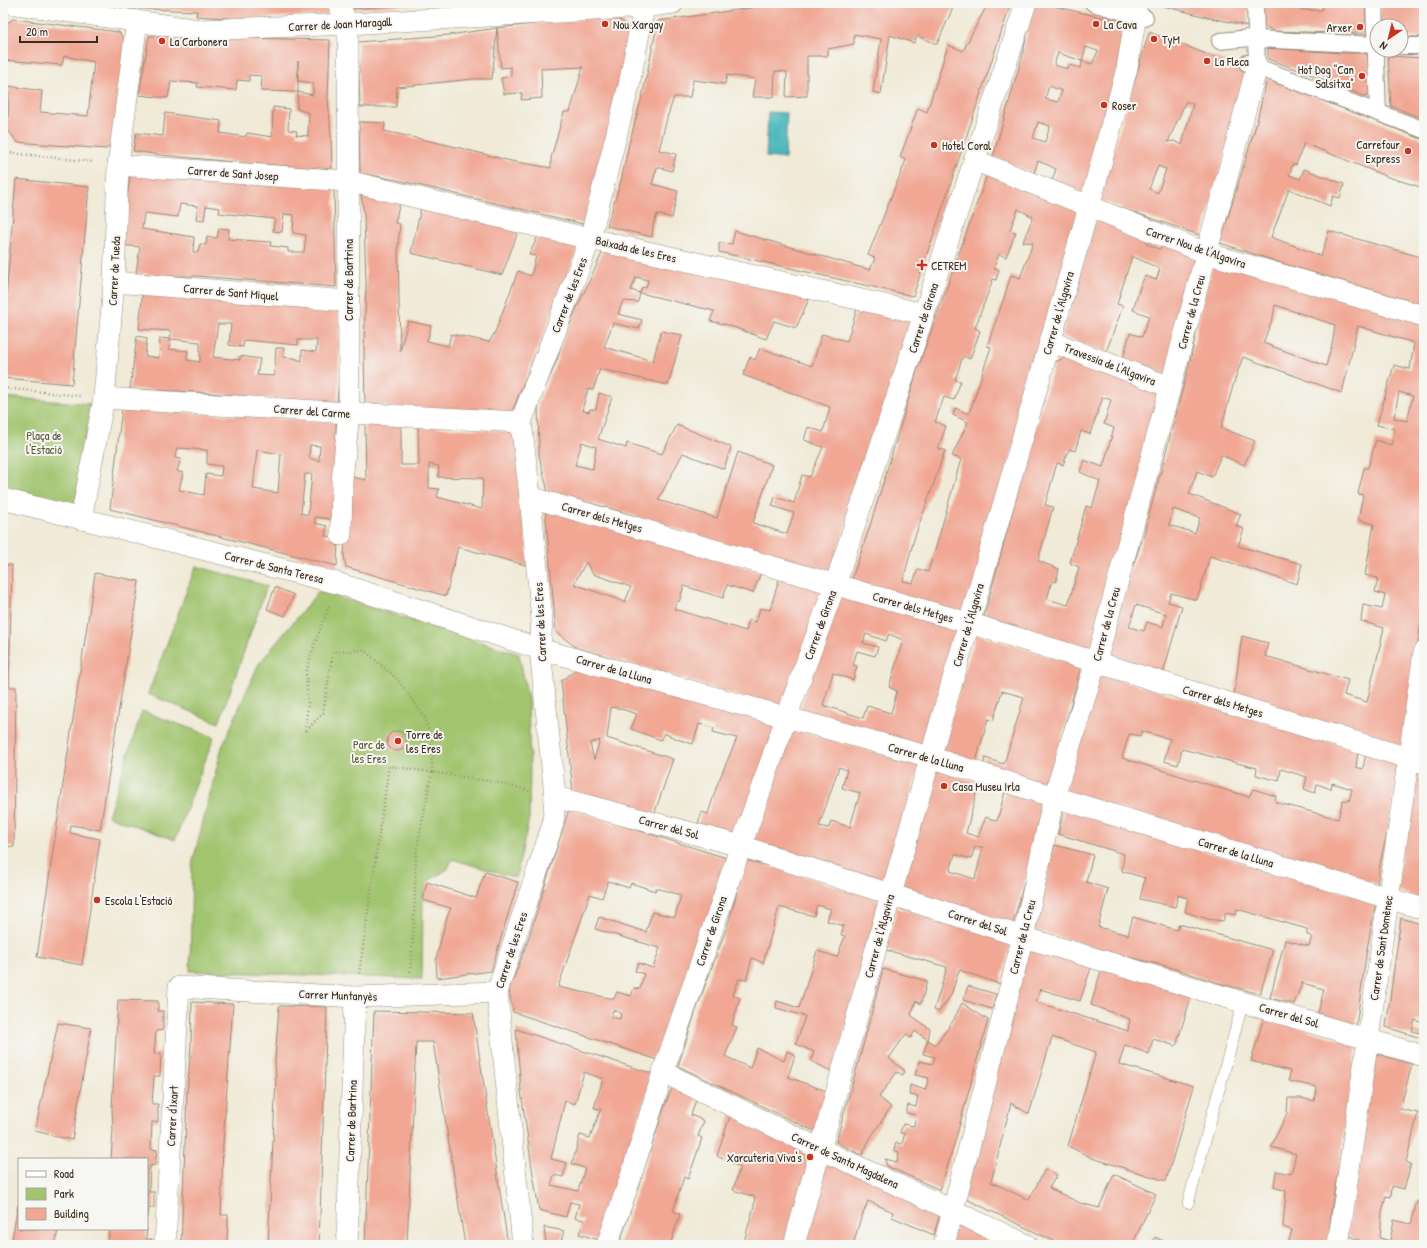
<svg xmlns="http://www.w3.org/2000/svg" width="1427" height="1248" viewBox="0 0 1427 1248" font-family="'Patrick Hand',sans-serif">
<rect width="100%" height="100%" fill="#f6f6f2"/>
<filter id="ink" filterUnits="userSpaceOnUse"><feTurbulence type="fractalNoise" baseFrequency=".025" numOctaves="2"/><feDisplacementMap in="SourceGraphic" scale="8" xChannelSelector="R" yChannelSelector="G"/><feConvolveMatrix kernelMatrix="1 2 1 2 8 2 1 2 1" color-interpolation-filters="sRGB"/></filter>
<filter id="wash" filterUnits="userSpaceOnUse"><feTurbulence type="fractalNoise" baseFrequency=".012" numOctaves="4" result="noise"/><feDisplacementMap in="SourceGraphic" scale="16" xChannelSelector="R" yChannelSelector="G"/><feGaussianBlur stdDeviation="0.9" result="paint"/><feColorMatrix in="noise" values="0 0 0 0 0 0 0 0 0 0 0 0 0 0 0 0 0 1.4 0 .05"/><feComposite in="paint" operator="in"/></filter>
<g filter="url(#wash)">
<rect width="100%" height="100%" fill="#f0ead7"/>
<!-- green -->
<g fill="#a1c46e" stroke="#6e7746">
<polygon points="3,397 91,404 75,507 3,489"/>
<polygon points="196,566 267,586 219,723 148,694"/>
<polygon points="319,591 519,654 528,699 530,768 529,819 516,878 452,859 448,869 427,882 423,900 422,979 190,971 192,865 222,747 258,665"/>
<polygon points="142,711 214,737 175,840 108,816"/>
</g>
<!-- water -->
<polygon fill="#42b3b9" stroke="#3e6e6c" points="768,112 787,113 785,159 766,157"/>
<g id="blocks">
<!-- building -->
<g fill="#f1a794" fill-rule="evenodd">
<polygon points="126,3 331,3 337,14 243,19 196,16 197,11 127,8"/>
<polygon points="349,3 417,3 417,4 352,9"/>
<polygon points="787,3 955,3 937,44 917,36 914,43 890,35 881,94 873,92 881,39 854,34 854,44 828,49 828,56 807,56 807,96 786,97 787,72 775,71 774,97 752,97 755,79 727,75 725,84 693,80 690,97 674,97 667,118 659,150 676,154 672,171 657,167 652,184 678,191 672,218 657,214 653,226 652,237 607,226 622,177 629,144 643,93 658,21"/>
<polygon points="988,3 1011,3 913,296 719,252 719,243 732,244 735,231 870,270 875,258 868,255 906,160 900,157 918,108 927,112 948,45 963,51"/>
<path d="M1034,3H1040L1109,19L1132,25L1084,193L1052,181L1056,169L1048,165L1038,161L1034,173L993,157L1022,57ZM1086,47L1098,51L1092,64L1082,61L1081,68L1069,65L1068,69L1054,65L1058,53L1082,61ZM1049,86L1062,91L1058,102L1045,99ZM1038,122L1050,126L1045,142L1033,138Z"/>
<polygon points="1151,3 1247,3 1248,26 1207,17"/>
<polygon points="1262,3 1301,3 1301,10 1322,10 1323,3 1365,3 1367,34 1273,31 1263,25"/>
<polygon points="1380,3 1424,3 1424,37 1401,37 1401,26 1380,26"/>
<polygon points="611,16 623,22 630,32 632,39 583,224 397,180 360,173 359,122 385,123 384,131 448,145 511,161 551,168 551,158 564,112 570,112 583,67 541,69 542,98 521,100 522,93 504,94 501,78 511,76 511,67 501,68 497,28"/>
<polygon points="13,19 119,32 129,46 117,139 106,149 17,142 8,130 9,86 42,91 40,112 88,116 94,62 64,56 62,65 3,60 3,26"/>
<polygon points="497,28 492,79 473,79 397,87 396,107 360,107 358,42 449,35"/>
<path d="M1149,32L1248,70L1202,236L1099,200ZM1186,101L1193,104L1182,145L1174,141L1168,142ZM1158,166L1166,169L1158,193L1149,189Z"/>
<path d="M149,36L330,40L328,98L331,137L332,169L244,163L161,155L133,151L136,133L163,136L165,113L221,121L220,133L245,137L247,133L272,137L273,107L289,109L288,130L297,131L296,135L308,136L309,113L297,109L298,92L261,91L262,76L249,75V81L237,80L236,90L197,87L198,83L171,81L168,98L139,95ZM298,61V81L313,83V95L298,92Z"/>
<polygon points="1268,48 1342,53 1365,53 1369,58 1371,94 1364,96 1307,73 1268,59"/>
<polygon points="1388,56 1424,58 1424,119 1391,106"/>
<polygon points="1267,78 1424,140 1424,188 1388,177 1304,143 1296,165 1293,164 1289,175 1300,179 1304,169 1344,184 1340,198 1333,196 1330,206 1289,189 1271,237 1321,256 1329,231 1424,258 1424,305 1281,263 1220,243 1256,125"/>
<path d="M131,169L334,186L336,287L196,276H170L136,273L140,247L121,245ZM180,204L198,206L196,219L204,220L206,206L220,208L219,213L275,219L273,231L282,232L284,214L294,215L293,233L306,235L304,252H288V248L270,246L271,242L228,239L229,229L219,228L217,238L207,237L206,245L200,244L198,252H193L194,237L142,229L144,213L178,217Z"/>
<path d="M988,172L1082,207L966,615L851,581L870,526L919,365ZM1018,209L1033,217L1023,242L1033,243L1020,278L1011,275L1004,298L987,346L991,347L969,414L955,408L953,415L968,422L952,456L961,459L936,547L928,572L918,569L913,583L903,581L914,539L934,483L945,450L938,449L946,426L935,422L944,397L954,400L961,381L955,380L963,356L970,359L980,331L975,328L993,279L996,280L999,270L994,268L999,254L1006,257L1016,232L1010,230Z"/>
<polygon points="16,179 89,187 72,384 3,378 3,333"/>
<polygon points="361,194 400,202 395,223 400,224 398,246 400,351 408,321 431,326 427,341 448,346 451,334 489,342 495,332 518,271 531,276 536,256 529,255 539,234 580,244 511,414 365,405 364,351 366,284 364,215"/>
<polygon points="421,207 519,229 502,275 411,253"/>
<polygon points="1098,215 1149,235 1146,244 1160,249 1163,241 1198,254 1167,375 1123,358 1130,333 1142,337 1149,316 1133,310 1140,287 1145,276 1156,280 1160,269 1132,256 1117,304 1123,306 1106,352 1062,336"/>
<path d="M604,249L810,297L796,328L774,321L766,339L728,325L710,321L714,311L640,293L642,287L646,288L648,280L636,277L631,290L640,293L638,302L623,301L618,314L642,320L639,329L613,323L604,347L653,361L661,331L682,335L668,385L600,369L593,390L588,389L582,410L589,412L590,409H596L599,393L612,397L598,439L626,448L627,443L662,454L677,425L731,447L724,469L683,453L658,500L717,518L738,452L772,465L753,523L787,534L794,513L772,506L775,497L794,503L802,475L810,477L823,447L804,440L808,427L823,432L830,407L743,375L750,357L755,360L760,348L812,366L822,334L847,341L858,306L914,319L829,576L609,508L548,492L539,456L538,404L557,360L564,336ZM582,442L596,447L593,469L575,465Z"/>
<path d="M1215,260L1424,322V598L1404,747L1234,696L1242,636L1268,643L1265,656L1348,680L1344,695L1367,702L1384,628L1361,621L1363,605L1382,609L1385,595L1375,592L1378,578L1365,575L1374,524L1358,520L1363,495L1358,494L1364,468H1368L1376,440L1391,445L1395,429L1377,425L1380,414L1394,365L1410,369L1414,343L1358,326L1342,393L1243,357L1235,379L1221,428L1255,441L1244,465L1221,455L1212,477L1197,471L1189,494L1241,514L1236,526L1244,529L1238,546L1302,564L1297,584L1210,556L1197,600L1171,593L1168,602L1182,606L1163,674L1107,658L1128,580L1143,537L1158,482L1190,361L1205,291ZM1275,305L1335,325L1333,340L1326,366L1263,343L1273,317ZM1399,392L1413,396L1407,421L1394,418ZM1173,509L1200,518L1195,533L1169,525ZM1136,605L1166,614L1163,627L1147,622L1144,631L1129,627Z"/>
<path d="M143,289L339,304V376L337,404L197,392L130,389L137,336L147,338L145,356L159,358L160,338L170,339L169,349L188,351L187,360L200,362V342L170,339L171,331L139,329ZM218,324H231L229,345L243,347L244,340L298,345V340H317L316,352L302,350V361L294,358L283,357L284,348H276L274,376L257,375L260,359L240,356V360L213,357Z"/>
<path d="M1071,355L1164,391L1093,654L983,620L1033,436L1055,362ZM1103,397L1111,400L1104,424L1114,428L1103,467L1084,460L1080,472L1100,481L1092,508L1086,506L1070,563L1079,567L1068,605L1047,599L1052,581L1056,582L1059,569L1038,561L1053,507L1045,505L1057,463L1063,465L1069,449L1075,451L1081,431L1090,434Z"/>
<path d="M122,408L336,422L337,520L315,517V523L327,526L325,536L338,537L337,566L110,509ZM310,445L320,446L319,461L309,458ZM177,448L207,450V464L222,466L221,476L206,474L204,495L179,490L183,473L177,471L181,459L175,458ZM257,450L281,454L278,493L253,489ZM305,474H312L308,515L301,513Z"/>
<path d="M365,423L401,426V465H419L418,426L515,432L529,566L458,547L446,596L346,567L344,555L347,517V476L366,480ZM429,464L439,466L438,477L483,478L482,509L437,497L439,489L429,488Z"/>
<path d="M545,509L761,572L753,593L727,585L723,598L684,586L679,602L677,601L674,609L746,631L749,620L756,622L760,608L770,610L780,576L825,590L782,710L692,681L577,648L556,632ZM586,562L593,574L631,587L625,602L574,584Z"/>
<polygon points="3,565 12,565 9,687 16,687 14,847 3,846"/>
<polygon points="95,573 139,581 100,830 71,825 70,833 100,839 82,965 37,957"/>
<polygon points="275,587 294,595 285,616 267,609"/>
<path d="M838,593L958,628L922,749L799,713ZM866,634L886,641L889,634L903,640L889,687L897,691L891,713L867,706L863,718L823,705L833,673L853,680L857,666L853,665L857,651L875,656L878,647L863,643Z"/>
<polygon points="976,634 1081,666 1049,787 983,767 985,758 1004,764 1024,697 1002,691 993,721 988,719 975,765 940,754"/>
<path d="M581,666L778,726L739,841L696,829L702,812L708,814L717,785L737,738L713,732L714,728L699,724L693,744L677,739L664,733L661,740L631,729L637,714L618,708L611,707L607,738L673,759L653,818L573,792L561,681ZM600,740L594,760L590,743Z"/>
<path d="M1098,673L1358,750L1356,767L1363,769L1366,752L1397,761L1396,779L1387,833L1381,859L1377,884L1064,792ZM1141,731L1170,739L1164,761L1178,765L1182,749L1257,768L1256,775L1279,781L1281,769L1307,777L1304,789L1315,793L1317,784L1331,789L1332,783L1352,789L1349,801L1343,800L1338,819L1275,802L1276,796L1253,789L1249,797L1122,758L1129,734L1141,736Z"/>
<polygon points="1424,698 1424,753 1417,751"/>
<path d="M792,729L920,765L883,884L751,843L786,750ZM839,767L847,770L842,788L860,793L850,827L831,821L829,828L819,826Z"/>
<circle cx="397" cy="741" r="10"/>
<polygon points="1414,767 1424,770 1424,900 1396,890"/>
<path d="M935,770L979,783L966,833L978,837L986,817L997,821L1005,792L1046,804L1013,923L901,890ZM975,847H983L975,879L950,871L955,854L971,859Z"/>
<path d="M569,809L733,860L658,1060L513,1012L509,990L527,943ZM608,881L629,888L631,883L655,891L656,888L681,895L675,917L652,912L646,932L599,917L595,929L660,948L653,968L638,963L635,971L644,974L640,989L634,988L631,996L617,992L614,999L558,987L590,894L602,898ZM613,1010L621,1013L620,1019L611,1017Z"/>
<polygon points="1064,810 1376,902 1367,949 1356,1026 1318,1013 1324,989 1302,983 1294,1004 1270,998 1285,940 1309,946 1312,936 1307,935 1307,929 1237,909 1236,915 1226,913 1223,921 1208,919 1185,912 1188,898 1178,895 1175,907 1140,899 1145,878 1122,871 1124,854 1058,834"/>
<polygon points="1055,845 1093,855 1086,882 1108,889 1098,927 1128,935 1133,917 1177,930 1179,924 1273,950 1260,994 1219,983 1166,966 1116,954 1032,929"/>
<polygon points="746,860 790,872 881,900 833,1072 811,1061 814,1052 796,1044 805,1016 776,1008 777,1001 799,1008 817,951 837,957 845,936 841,935 844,926 827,921 831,909 817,905 814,916 779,907 763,963 752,958 746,980 739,979 733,995 740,998 732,1025 737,1027 725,1056 750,1068 757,1048 784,1061 787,1051 795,1055 788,1077 829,1092 816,1132 678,1066 696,1010 728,924"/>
<polygon points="485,872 518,882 491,971 437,978 436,959 447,917 451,908 423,900 427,882 476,898"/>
<polygon points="897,908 1012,941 1000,984 959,970 951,995 939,1012 934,1010 947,967 886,950"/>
<polygon points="1401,918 1424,925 1424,1023 1415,1020 1412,1031 1424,1034 1424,1039 1386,1027"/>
<polygon points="1027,946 1092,965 1080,1001 1040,989 1036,1002 1128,1031 1130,1019 1091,1005 1102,967 1192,994 1176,1046 1153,1039 1149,1054 1125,1045 1119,1064 1194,1086 1166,1181 1092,1158 1068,1146 1096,1052 1052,1037 1029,1114 1011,1103 991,1182 1029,1200 1045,1169 1057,1175 1049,1188 1080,1203 1099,1208 1114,1174 1156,1194 1132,1245 1062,1245 962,1197"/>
<polygon points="883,969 927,981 921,1004 916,1001 911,1015 930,1029 928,1040 915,1031 911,1038 906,1034 889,1058 905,1071 903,1075 897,1072 879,1097 891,1107 871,1137 862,1155 836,1142 864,1042"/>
<polygon points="968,986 996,994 992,1009 963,1000"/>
<polygon points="118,1000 158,1001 158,1011 163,1011 163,1030 156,1031 154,1054 161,1053 160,1076 154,1076 152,1104 158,1104 158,1122 152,1122 151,1149 157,1150 155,1165 150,1166 149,1192 154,1192 154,1208 149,1208 148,1217 147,1217 147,1159 111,1159 113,1130 112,1108"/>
<polygon points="192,1002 233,1004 223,1143 221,1215 228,1215 227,1245 181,1245 187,1094 191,1045"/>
<polygon points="962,1003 988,1020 954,1145 940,1190 887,1166 885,1159 897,1162 899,1152 894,1150 896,1143 902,1144 905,1133 900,1133 903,1124 914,1126 916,1115 906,1113 908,1105 916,1107 918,1096 909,1095 910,1085 925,1090 929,1078 915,1075 919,1061 933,1064 935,1057 923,1054 928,1040 936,1045 953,1021"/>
<polygon points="279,1006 327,1007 319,1245 268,1245 276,1078 275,1061"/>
<polygon points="374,1011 473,1013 508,1245 465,1245 433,1042 416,1042 407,1245 365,1245"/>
<polygon points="1264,1017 1357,1045 1339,1166 1332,1203 1328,1245 1288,1245 1292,1230 1283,1227 1286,1191 1274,1187 1276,1171 1291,1174 1296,1154 1271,1147 1287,1113 1288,1098 1301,1098 1314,1101 1317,1087 1289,1081 1290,1071 1251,1061"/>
<polygon points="58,1023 91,1028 72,1140 35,1131"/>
<path d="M516,1029L653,1074L613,1200L599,1240L579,1234L584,1220L575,1218L579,1204L570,1202L566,1217L539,1210L532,1168L521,1091ZM584,1072L603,1079L594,1108L601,1109L590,1138L580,1135L572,1164L585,1168L578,1191L551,1185L554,1175L563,1177L567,1163L551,1159L565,1101L575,1104Z"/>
<polygon points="1374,1053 1412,1064 1400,1109 1418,1113 1406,1162 1411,1164 1404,1189 1392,1186 1391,1197 1386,1196 1382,1213 1380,1238 1390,1241 1394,1220 1411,1224 1417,1201 1424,1204 1424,1245 1370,1245 1347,1235"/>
<polygon points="673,1086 697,1097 691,1115 704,1121 698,1136 702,1138 696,1156 688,1179 684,1177 673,1211 680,1214 670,1245 619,1245 665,1105"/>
<polygon points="731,1113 816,1152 789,1245 743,1245 754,1206 755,1197 733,1190 740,1167 717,1156"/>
<polygon points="827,1158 940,1212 934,1235 892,1217 893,1212 868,1201 859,1224 853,1245 803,1245"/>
<polygon points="18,1205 19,1229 58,1229 55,1245 11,1245"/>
<polygon points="956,1218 1013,1245 949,1245"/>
<polygon points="544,1227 564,1231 560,1245 546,1245"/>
<polygon points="109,1229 147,1229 146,1239 152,1239 152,1245 108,1245"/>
<polygon points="1155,1237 1172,1245 1151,1245"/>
</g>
</g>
</g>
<g filter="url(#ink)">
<use href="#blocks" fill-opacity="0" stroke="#968a7a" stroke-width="1"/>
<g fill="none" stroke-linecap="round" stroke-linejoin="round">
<!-- service casing -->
<g stroke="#968a7a" stroke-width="12">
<polyline id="service" points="1188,1203 1243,1002"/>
</g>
<!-- pedestrian casing -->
<g stroke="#968a7a" stroke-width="18">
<g id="pedestrian">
<polyline points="1093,3 1145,18"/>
<polyline points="1255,3 1257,66"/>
<polyline points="1374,3 1378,113"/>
<polyline points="1220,41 1250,38 1256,39 1377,45"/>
<polyline points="1401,46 1424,46"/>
<polyline points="1247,63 1424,130"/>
</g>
</g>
<!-- minor casing -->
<g stroke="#968a7a" stroke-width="22">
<g id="minor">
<polyline points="9,3 199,30 348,24 594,10 644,7 673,3"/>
<polyline points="338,3 348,24 349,413 342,481 341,535"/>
<polyline points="974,160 1206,253 1424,316"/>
<polyline points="118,165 348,181 590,239 924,314"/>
<polyline points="114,282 348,301"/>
<polyline points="1050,341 1170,387"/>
<polyline points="104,398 349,413 521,422"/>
<polyline points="530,497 969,623 1424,763"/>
<polyline points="3,499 337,583 540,649 930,757 1054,797 1424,909"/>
<polyline points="81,519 104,398 114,282 118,165 137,21"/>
<polyline points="555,797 741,846 1023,937 1424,1056"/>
<polyline points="663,1072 820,1149 1027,1245"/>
<polyline points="165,1245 179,987 355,997 497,992"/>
<polyline points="347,1245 355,997"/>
<polyline points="523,1245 497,992 553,824 555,797 540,649 542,620 530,497 521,422 590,239 629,85 644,7"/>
<polyline points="607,1245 631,1176 663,1072 741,846 786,718 835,585 1026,3"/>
<polyline points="794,1245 891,894 1089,207 1127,68 1136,15 1136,3"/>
<polyline points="944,1245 1023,937 1054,797 1096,662 1257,66"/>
<polyline points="1338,1245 1424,652"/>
</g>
</g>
<!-- path -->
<g stroke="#968a7a" stroke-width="2.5" stroke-dasharray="1 3" stroke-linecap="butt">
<polyline points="3,152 94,162"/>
<polyline points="3,388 81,396"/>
<polyline points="329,606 314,646 306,673 308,703 305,732 323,713 333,652 364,650 398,680 424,717 432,739 432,772 389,766 359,974"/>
<polyline points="410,972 414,922 416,853 432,772 500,783 531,791"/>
</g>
<!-- service -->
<use href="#service" stroke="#fff" stroke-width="11"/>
<!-- pedestrian -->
<use href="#pedestrian" stroke="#fff" stroke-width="16"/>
<!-- minor -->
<use href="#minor" stroke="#fff" stroke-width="21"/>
</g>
</g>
<!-- markers -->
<g fill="#c8321e" stroke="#f6f6f2" stroke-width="1.5">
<circle cx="605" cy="24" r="4"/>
<circle cx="1096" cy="24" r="4"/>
<circle cx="1360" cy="27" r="4"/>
<circle cx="1154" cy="39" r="4"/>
<circle cx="162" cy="41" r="4"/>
<circle cx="1207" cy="61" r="4"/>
<circle cx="1362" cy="76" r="4"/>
<circle cx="1104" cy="105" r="4"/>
<circle cx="934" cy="145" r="4"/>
<circle cx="1408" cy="151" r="4"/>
<path d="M920 259h4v4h4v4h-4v4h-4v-4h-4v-4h4z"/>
<circle cx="398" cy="741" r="4"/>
<circle cx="944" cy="786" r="4"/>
<circle cx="97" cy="900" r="4"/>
<circle cx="810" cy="1157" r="4"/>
</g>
<g text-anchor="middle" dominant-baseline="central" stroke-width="4" stroke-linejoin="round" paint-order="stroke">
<!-- street labels -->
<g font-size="12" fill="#3b2a1e" stroke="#f6f6f2">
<text transform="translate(340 24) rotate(-3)">Carrer de Joan Maragall</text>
<text transform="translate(233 173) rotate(4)">Carrer de Sant Josep</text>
<text transform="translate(1196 247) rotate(19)">Carrer Nou de l'Algavira</text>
<text transform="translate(636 249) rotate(13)">Baixada de les Eres</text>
<text transform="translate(114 271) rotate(-87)">Carrer de Tueda</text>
<text transform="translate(348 280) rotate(-90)">Carrer de Bartrina</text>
<text transform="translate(231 292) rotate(5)">Carrer de Sant Miquel</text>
<text transform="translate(569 295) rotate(-69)">Carrer de les Eres</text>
<text transform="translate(1191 312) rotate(-75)">Carrer de la Creu</text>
<text transform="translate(1058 313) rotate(-74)">Carrer de l'Algavira</text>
<text transform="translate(923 318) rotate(-72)">Carrer de Girona</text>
<text transform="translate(1110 364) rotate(21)">Travessia de l'Algavira</text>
<text transform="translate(312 411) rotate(4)">Carrer del Carme</text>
<text transform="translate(602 517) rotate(16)">Carrer dels Metges</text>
<text transform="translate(274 567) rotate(14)">Carrer de Santa Teresa</text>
<text transform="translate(913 607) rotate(16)">Carrer dels Metges</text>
<text transform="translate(540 622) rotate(-93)">Carrer de les Eres</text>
<text transform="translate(1106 624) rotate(-75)">Carrer de la Creu</text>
<text transform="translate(820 625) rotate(-70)">Carrer de Girona</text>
<text transform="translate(968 625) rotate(-74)">Carrer de l'Algavira</text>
<text transform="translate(614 669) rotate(16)">Carrer de la Lluna</text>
<text transform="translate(1223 701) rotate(17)">Carrer dels Metges</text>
<text transform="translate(926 757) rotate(16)">Carrer de la Lluna</text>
<text transform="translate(669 827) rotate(15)">Carrer del Sol</text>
<text transform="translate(1236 852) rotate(17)">Carrer de la Lluna</text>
<text transform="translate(978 922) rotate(18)">Carrer del Sol</text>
<text transform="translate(711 931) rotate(-71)">Carrer de Girona</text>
<text transform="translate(879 936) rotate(-75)">Carrer de l'Algavira</text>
<text transform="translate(1022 937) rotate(-76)">Carrer de la Creu</text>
<text transform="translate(1381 948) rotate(-82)">Carrer de Sant Domènec</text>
<text transform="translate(511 950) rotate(-72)">Carrer de les Eres</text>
<text transform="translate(338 995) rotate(2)">Carrer Muntanyès</text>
<text transform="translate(1289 1015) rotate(16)">Carrer del Sol</text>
<text transform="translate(172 1116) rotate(-87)">Carrer d'Ixart</text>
<text transform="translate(351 1121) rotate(-88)">Carrer de Bartrina</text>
<text transform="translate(845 1160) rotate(25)">Carrer de Santa Magdalena</text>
</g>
<!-- poi labels -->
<g font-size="12" fill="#3b2a1e" stroke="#f6f6f2" text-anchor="start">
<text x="613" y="24">Nou Xargay</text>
<text x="1104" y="24">La Cava</text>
<text x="1352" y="27" text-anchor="end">Arxer</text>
<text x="1162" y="39">TyM</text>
<text x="170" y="41">La Carbonera</text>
<text x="1215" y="61">La Fleca</text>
<text x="1354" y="69" text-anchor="end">Hot Dog "Can<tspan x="1354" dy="14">Salsitxa"</tspan></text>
<text x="1112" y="105">Roser</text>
<text x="1400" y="144" text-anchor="end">Carrefour<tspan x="1400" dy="14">Express</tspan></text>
<text x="942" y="145">Hotel Coral</text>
<text x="931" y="265">CETREM</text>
<text x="406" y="734">Torre de<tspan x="406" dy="14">les Eres</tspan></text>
<text x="952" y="786">Casa Museu Irla</text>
<text x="105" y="900">Escola L'Estació</text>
<text x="802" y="1157" text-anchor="end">Xarcuteria Viva's</text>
</g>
<!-- park labels -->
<g font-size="12" fill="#5a5836" stroke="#f6f6f2">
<text x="44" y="435">Plaça de<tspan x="44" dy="14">l'Estació</tspan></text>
<text x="369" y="744">Parc de<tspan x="369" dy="14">les Eres</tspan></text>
</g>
</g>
<!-- margin -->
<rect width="1427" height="1248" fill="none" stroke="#f6f6f2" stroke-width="16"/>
<!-- legend -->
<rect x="18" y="1158" width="130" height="72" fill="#f6f6f2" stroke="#aba49d"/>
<rect x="26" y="1171" width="20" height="6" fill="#ffffff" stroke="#aba49d"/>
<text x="54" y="1178" font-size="12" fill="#3b2a1e">Road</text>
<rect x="26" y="1188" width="20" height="12" fill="#a1c46e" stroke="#aba49d"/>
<text x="54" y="1198" font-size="12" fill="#3b2a1e">Park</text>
<rect x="26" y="1208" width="20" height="12" fill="#f1a794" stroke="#aba49d"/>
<text x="54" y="1218" font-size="12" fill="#3b2a1e">Building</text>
<!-- north arrow -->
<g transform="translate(1389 38) rotate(215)"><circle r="19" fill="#f6f6f2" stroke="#aba49d"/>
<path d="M0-3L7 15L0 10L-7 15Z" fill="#c8321e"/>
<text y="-6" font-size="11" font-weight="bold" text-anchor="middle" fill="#3b2a1e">N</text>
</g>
<!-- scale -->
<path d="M20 36v6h77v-6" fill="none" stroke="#3b2a1e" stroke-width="2"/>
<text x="26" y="36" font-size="12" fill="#3b2a1e" stroke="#f6f6f2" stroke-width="3" paint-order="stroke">20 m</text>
</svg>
